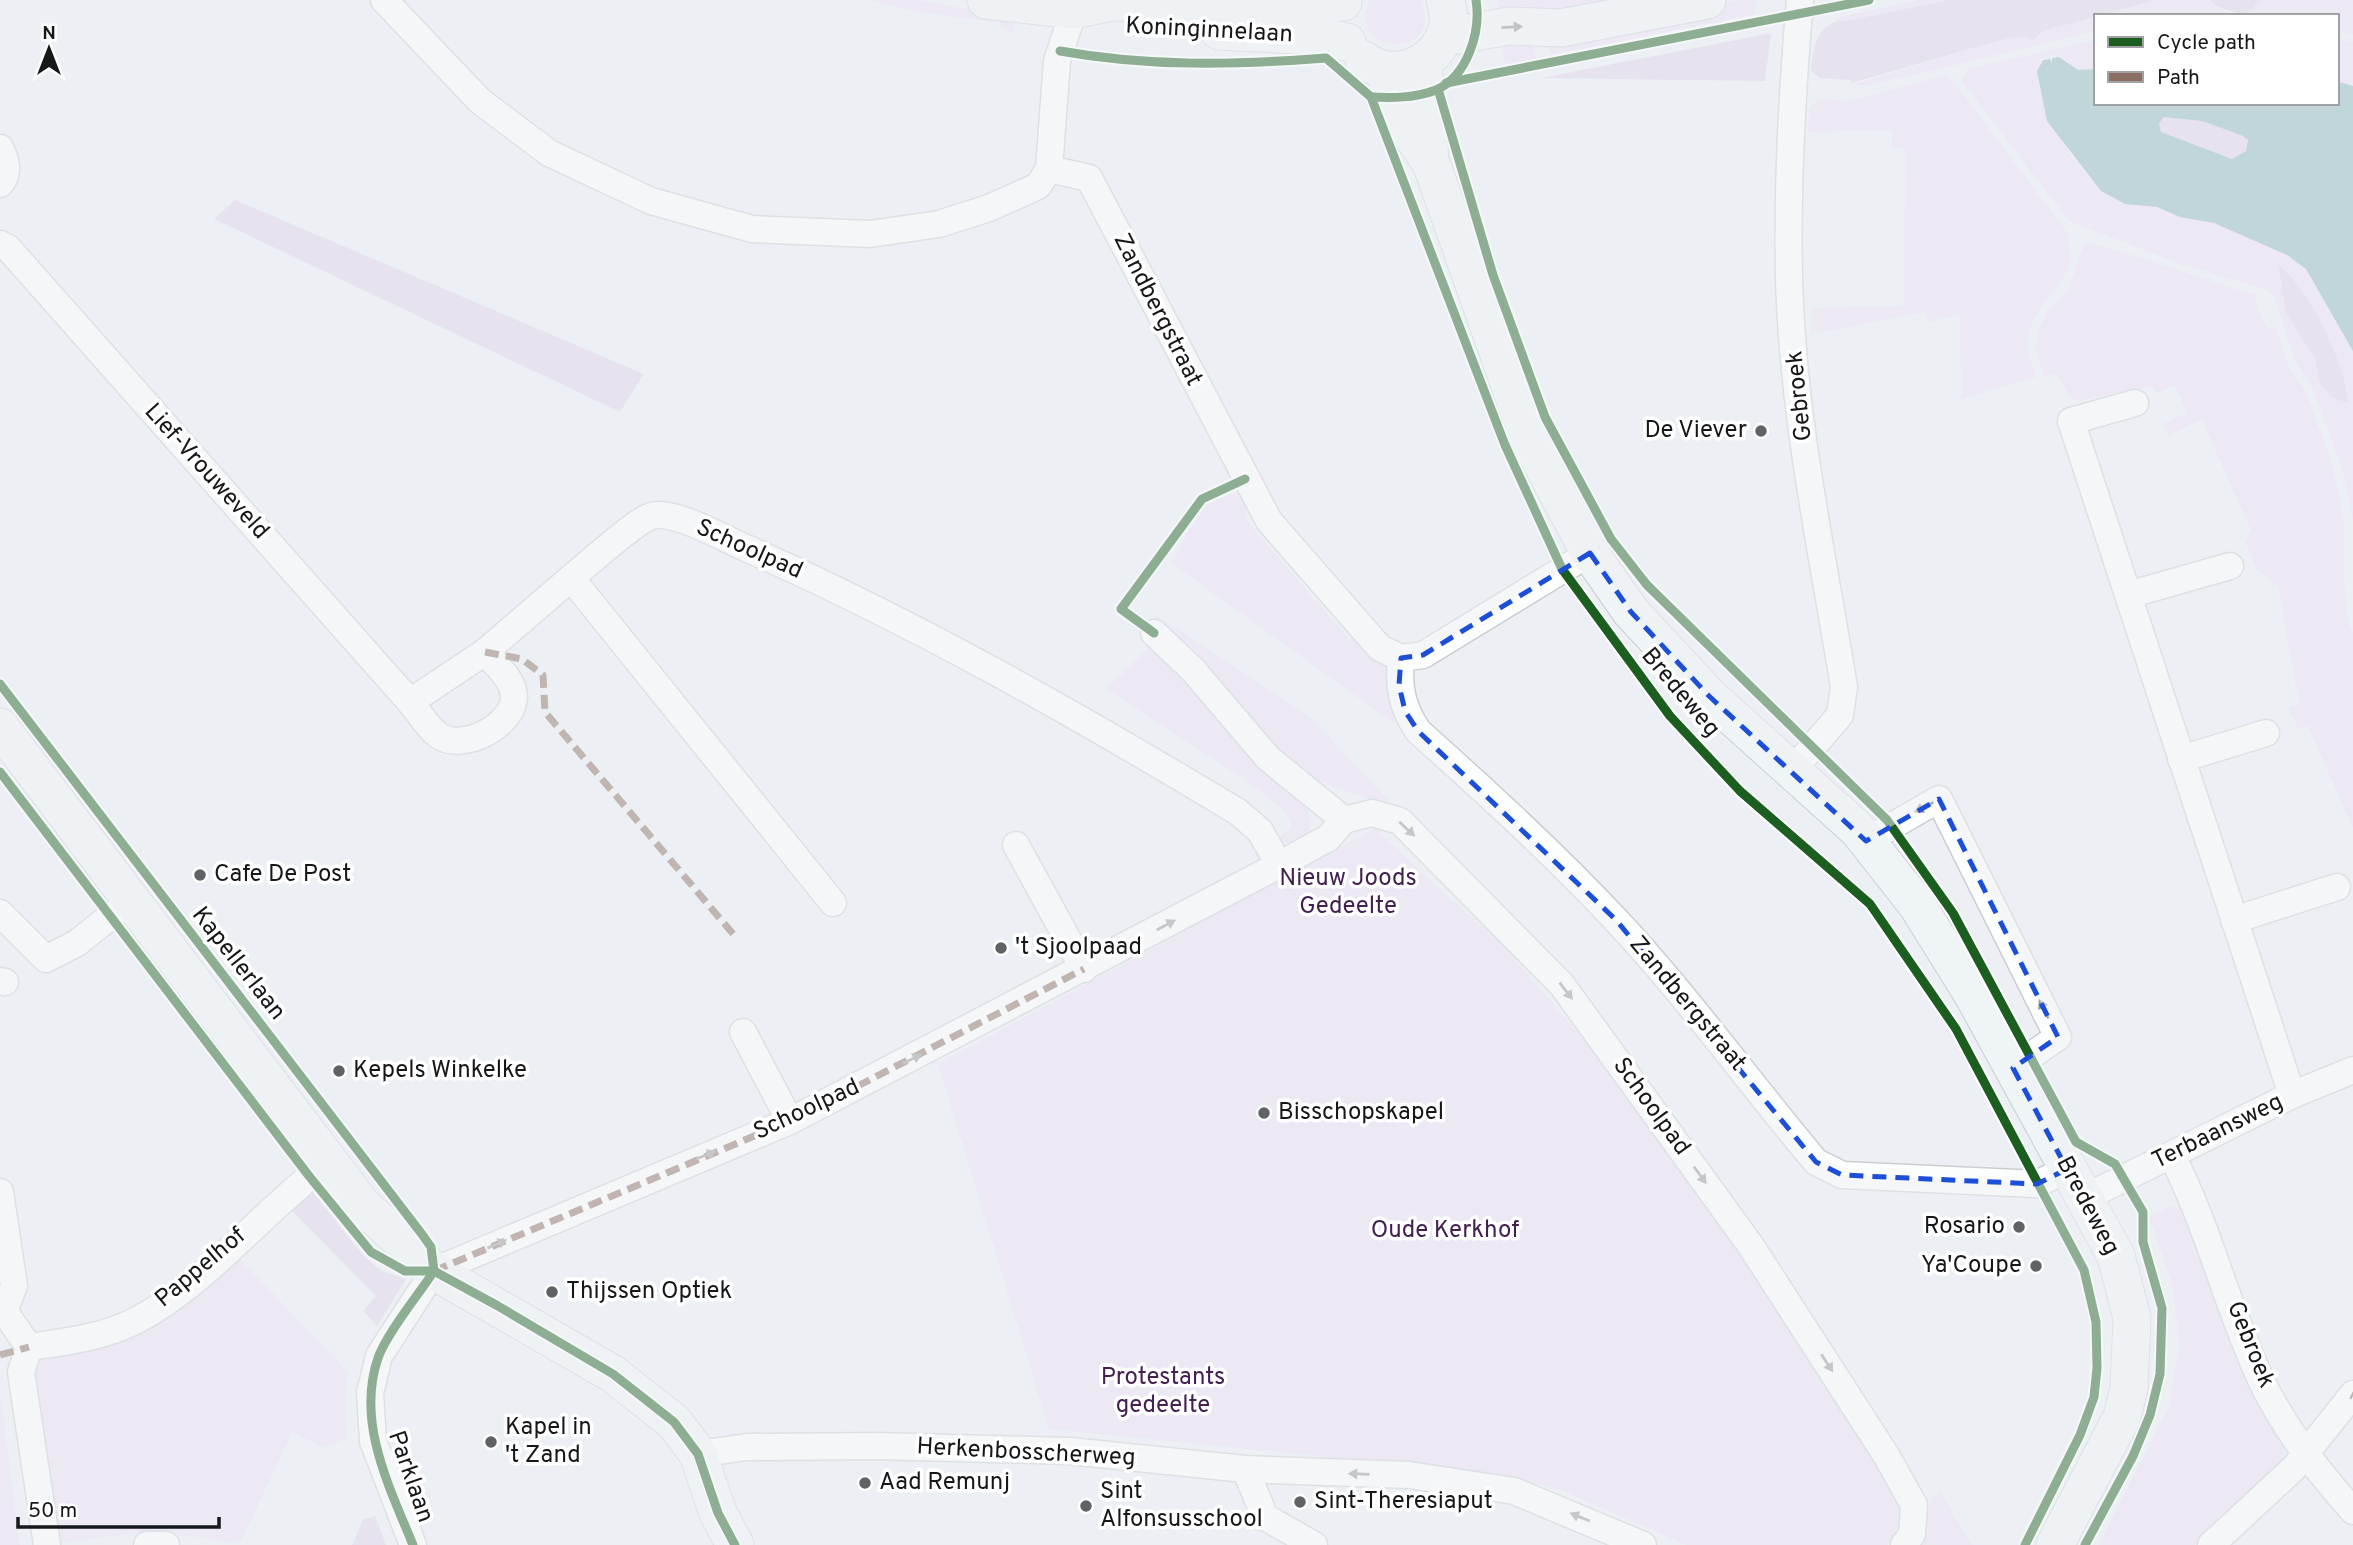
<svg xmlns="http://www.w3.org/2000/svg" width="2353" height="1545" viewBox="0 0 2353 1545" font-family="Overpass,sans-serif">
<rect width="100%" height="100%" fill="#ecf0f4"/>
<!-- green -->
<g fill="#eadef4" fill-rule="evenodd">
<polygon points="867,0 917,0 1015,18 1014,33 1001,27 1001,23 919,12"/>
<path d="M1370,0H1421C1446,61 1343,57 1370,0Z"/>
<polygon points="1497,0 1665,0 1600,13 1499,15"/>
<polygon points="1741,0 1756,0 1755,14 1550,55 1547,37"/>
<polygon points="1919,0 1949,0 1847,21 1835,18"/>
<polygon points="2156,0 2211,0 2215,7 2238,16 2098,16"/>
<polygon points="2261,0 2353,0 2353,35 2337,32 2337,16 2243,16"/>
<polygon points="2096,16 2096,31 1917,74 1869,85 1851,85 2008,38 2025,37 2033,40 2043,31"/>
<polygon points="1530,37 1536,59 1504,64 1502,38"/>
<path d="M2096,40V69L2078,70L2059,55L2042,59L2037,71L2069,153L2101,191L2125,204L2157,207L2180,217L2214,223L2275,247L2306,269L2353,351V585V522L2344,475L2315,393L2294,358L2274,296L2265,289L2178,263L2069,221L1962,81L1968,69ZM2278,265C2310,292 2345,361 2348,403L2326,393L2320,384L2315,358L2280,283Z"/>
<polygon points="2337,40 2353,42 2353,86 2337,81"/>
<path d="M1942,76L1953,81L2065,229C2087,282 2037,291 2029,334C2026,349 2031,363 2036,377L1961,399L1960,314L1928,322L1925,312L1811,334L1812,308L1904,306L1905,148H1892V130L1808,132L1809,108L1819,99L1850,101Z"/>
<polygon points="2093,243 2256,295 2257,307 2268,329 2276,327 2290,369 2308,397 2333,465 2344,523 2344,580 2348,618 2353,634 2353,828 2308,726 2298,729 2289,708 2299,704 2278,586 2258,571 2245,542 2251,530 2202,420 2168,435 2163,424 2187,413 2175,385 2157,393 2153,386 2078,401 2070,397 2056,373 2044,377 2036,348 2039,328 2049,309 2069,289 2082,248"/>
<polygon points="1238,493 1246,508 1246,520 1349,639 1356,637 1387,668 1395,724 1171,563 1205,504"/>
<polygon points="1156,615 1311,718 1389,801 1380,803 1299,774 1154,627"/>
<path d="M1154,643L1309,812C1312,826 1309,834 1299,845L1287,844L1277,838L1292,828L1284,810L1243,778L1106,689Z"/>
<polygon points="1376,828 1442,892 1495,937 1613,1073 1845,1404 1904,1514 1896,1535 1887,1545 1686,1545 1563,1491 1507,1475 1049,1429 938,1064"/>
<polygon points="2171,1205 2182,1211 2235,1358 2286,1448 2278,1467 2195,1545 2099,1545 2169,1407 2179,1347 2173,1286 2149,1217"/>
<polygon points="237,1256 348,1372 345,1406 347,1438 323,1447 292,1432 240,1544 156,1530 60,1543 34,1362 93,1351 142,1331"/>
<polygon points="0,1392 20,1545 0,1545"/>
<polygon points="1940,1492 1972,1545 1918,1545 1933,1498"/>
</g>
<!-- forest -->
<g fill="#ddd0e7">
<path d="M1949,0H2156L2043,31L2033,40L2025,37L2008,38L1851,83V80L1819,78L1811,70C1813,50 1816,27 1838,21L1832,19L1847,21Z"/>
<path d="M2211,0H2261C2244,16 2247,17 2225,9C2218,7 2215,7 2211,0Z"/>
<polygon points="1771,33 1765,81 1542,78"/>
<polygon points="2162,117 2202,121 2243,136 2248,140 2246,151 2232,159 2161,132 2159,124"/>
<polygon points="235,200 644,374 620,412 214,219"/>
<path d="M2278,265C2309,288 2346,364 2348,403L2331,397L2320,384L2315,358L2286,313Z"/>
<polygon points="308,1186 362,1254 380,1270 406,1279 377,1326 363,1311 376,1296 287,1206"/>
<polygon points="375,1516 386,1545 352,1545 363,1520"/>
</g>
<!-- water -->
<path fill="#8bb5b8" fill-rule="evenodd" d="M2059,57L2078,70L2096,69V103H2337V81L2353,86V351L2306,269L2287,255L2214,223L2180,217L2157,207L2125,204L2101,191L2047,121L2037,71L2043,60L2050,59L2052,63V58ZM2163,117L2202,121L2243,136L2248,140L2246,151L2232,159L2161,132L2159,124Z"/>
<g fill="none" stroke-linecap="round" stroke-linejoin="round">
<!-- street casing -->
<g stroke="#cbced1" stroke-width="29">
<g id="street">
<polyline points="384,0 480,101 549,153 651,201 752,229 870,234 939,224 989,208 1038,186 1049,169 1057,61 1074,10"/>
<path d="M0,148C6,159 10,174 0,184"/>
<polyline points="1049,169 1089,178 1269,521 1380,648 1401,658 1423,655 1590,553"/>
<polyline points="0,244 8,248 410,702"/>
<polyline points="2135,403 2071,421 2292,1095"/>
<polyline points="2128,595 2230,566"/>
<polyline points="1154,633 1193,670 1268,758 1344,820"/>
<path d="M485,652C495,665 514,679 514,697C514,725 462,753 438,735C427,727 419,712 410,702Z"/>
<polyline points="485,652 571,578"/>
<path d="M1401,658C1398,687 1402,707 1418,731C1486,792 1553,853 1615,919C1687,996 1748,1081 1816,1162L1842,1175L2037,1184L2067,1169"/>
<polyline points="2181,759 2266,733"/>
<path d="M1792,771L1840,715L1844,687C1822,551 1792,414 1789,276C1787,184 1792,92 1800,0"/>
<polyline points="1866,841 1939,799 2058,1037 2013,1068"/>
<polyline points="1016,845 1084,969"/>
<path d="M833,903L571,578C587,565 634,522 651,516C674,509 724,539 746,548C917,624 1077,715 1238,812L1260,831L1279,865"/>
<polyline points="0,913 46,959 77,943 131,900"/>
<polyline points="2234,920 2337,887"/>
<polyline points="0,981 5,982"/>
<polyline points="743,1032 790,1121"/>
<path d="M2172,1156C2209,1228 2227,1307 2261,1380C2285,1430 2317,1470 2353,1511"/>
<polyline points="0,1192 14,1286 4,1311 29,1347"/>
<polyline points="2084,1198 2292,1095 2353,1070"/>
<path d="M29,1347C65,1342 105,1337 137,1320C206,1284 264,1210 327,1163"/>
<polyline points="29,1347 21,1372 47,1545"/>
<polyline points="698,1454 747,1447 878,1446 1070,1451 1245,1469 1409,1475 1514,1491 1643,1545"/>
<polyline points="1245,1469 1265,1517 1314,1545"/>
<polyline points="147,1545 166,1545"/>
<polyline points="413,1545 373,1441 370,1393 379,1356 434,1271 790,1121 1279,865 1328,838 1344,820 1372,813 1400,821 1562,985 1751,1246 1886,1455 1914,1505 1912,1534 1904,1545"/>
<polyline points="2211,1545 2294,1468 2353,1394"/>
</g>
</g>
<!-- secondary casing -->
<g stroke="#cbced1" stroke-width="39">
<g id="secondary">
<polyline points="986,0 1074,10 1112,2 1269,8 1343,2"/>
<polyline points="1219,31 1317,36 1347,42"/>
<polyline points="1445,37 1509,26 1561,28 1707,0"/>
<path d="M1364,60C1404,91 1463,47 1445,0"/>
<polyline points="1423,63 1430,162"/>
<polyline points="1383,69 1402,121 1431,163 1530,442 1590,553 1631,612 1709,696 1858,830 1917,905 1973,995 2116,1256 2132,1318 2129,1388 2122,1417 2055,1545"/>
<polyline points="0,727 361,1204 434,1271 613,1374 674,1422 698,1454 718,1513 735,1545"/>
</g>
</g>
<!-- street -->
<use href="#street" stroke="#fcfdfd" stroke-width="26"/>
<!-- secondary -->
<use href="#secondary" stroke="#eff4f7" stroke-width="37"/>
<!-- quiet -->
<g stroke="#8d6e63" stroke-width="7" stroke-dasharray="14 7" stroke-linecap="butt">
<polyline points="485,652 522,659 543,675 545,712 734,935"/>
<polyline points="434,1271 790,1121 1084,969"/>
<polyline points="0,1355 29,1347"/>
<polyline points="2351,1395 2353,1396"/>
</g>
<!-- cycleway casing -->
<g stroke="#fff" stroke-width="13">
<g id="cycleway">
<path d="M1060,51C1148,67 1237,65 1326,58L1371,97L1505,445L1562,569L1670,716L1740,791L1870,904L1956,1029L2084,1270L2096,1322L2097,1368L2094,1397L2080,1435L2025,1545"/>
<polyline points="1446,83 1869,0"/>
<polyline points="1438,89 1493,275 1545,417 1611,539 1647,585 1887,820 1953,913 2076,1142 2115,1164 2143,1212 2143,1242 2162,1308 2160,1374 2150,1415 2133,1456 2085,1545"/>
<path d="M1371,97C1393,98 1415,98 1436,90C1468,76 1481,31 1476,0"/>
<polyline points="1154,633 1121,609 1202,499 1245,479"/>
<polyline points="0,684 421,1233 431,1247 434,1271"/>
<polyline points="0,772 309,1176 371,1252 405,1271 434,1271 498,1306 613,1374 674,1422 698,1454 718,1513 735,1545"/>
<path d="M413,1545C389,1486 356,1422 378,1358C387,1333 419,1294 434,1271"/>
</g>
</g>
<!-- cycleway -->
<use href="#cycleway" stroke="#1b5e20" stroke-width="9"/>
</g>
<!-- one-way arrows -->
<defs><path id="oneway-solid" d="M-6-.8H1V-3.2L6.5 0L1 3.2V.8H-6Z" transform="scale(1.75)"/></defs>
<use fill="#8d9193" href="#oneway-solid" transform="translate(1512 27) rotate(-3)"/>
<g fill="#949696">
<use href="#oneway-solid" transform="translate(1924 807) rotate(152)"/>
<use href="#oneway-solid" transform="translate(1407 829) rotate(43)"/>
<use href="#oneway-solid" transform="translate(1166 925) rotate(-28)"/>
<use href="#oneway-solid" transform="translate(1566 991) rotate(52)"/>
<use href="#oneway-solid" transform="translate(2044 1009) rotate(-117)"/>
<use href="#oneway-solid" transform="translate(912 1059) rotate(-27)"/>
<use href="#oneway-solid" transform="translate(706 1155) rotate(-22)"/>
<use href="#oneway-solid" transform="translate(1700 1175) rotate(54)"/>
<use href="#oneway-solid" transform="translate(497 1244) rotate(-23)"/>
<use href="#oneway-solid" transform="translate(1827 1363) rotate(57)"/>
<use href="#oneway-solid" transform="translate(1359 1474) rotate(-178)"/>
<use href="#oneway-solid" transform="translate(1580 1517) rotate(-158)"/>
</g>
<!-- marked area -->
<path d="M0 0H2353V1545H0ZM1590,553L1631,612L1709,696L1866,841L1939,799L2058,1037L2013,1068L2067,1169L2037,1184L1842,1175L1816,1162L1616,920L1418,731L1405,711L1399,685L1401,658L1423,655Z" fill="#ecf0f4" fill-opacity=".55" fill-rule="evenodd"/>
<path fill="none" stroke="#1d4ed8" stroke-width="5" stroke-dasharray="14 9" stroke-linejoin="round" d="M1590,553L1631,612L1709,696L1866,841L1939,799L2058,1037L2013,1068L2067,1169L2037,1184L1842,1175L1816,1162L1616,920L1418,731L1405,711L1399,685L1401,658L1423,655Z"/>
<!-- markers -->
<g fill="#606366" stroke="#fff" stroke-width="2.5">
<circle cx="1761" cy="431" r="7"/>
<circle cx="200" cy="875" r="7"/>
<circle cx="1001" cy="948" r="7"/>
<circle cx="339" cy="1071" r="7"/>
<circle cx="1264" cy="1113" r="7"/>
<circle cx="2019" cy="1227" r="7"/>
<circle cx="2036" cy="1266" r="7"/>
<circle cx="552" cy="1292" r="7"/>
<circle cx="491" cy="1442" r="7"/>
<circle cx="865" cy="1483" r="7"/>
<circle cx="1300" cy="1502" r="7"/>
<circle cx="1086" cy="1506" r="7"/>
</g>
<g text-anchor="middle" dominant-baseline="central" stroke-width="7" stroke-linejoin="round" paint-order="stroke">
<!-- street labels -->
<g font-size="24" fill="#151719" stroke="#fff">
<text transform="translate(1209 31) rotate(3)">Koninginnelaan</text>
<text transform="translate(1157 310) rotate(63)">Zandbergstraat</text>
<text transform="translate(1800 396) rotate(-96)">Gebroek</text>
<text transform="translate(206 472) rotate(48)">Lief-Vrouweveld</text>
<text transform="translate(749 550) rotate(24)">Schoolpad</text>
<text transform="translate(1680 693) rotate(50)">Bredeweg</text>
<text transform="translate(238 964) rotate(52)">Kapellerlaan</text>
<text transform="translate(1687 1004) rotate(50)">Zandbergstraat</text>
<text transform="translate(1651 1107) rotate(54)">Schoolpad</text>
<text transform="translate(807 1110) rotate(-25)">Schoolpad</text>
<text transform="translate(2218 1132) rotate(-26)">Terbaansweg</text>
<text transform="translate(2087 1206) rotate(62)">Bredeweg</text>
<text transform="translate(201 1268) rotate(-40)">Pappelhof</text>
<text transform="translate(2250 1345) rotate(68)">Gebroek</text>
<text transform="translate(1026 1453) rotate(3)">Herkenbosscherweg</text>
<text transform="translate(410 1477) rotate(71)">Parklaan</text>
</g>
<!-- poi labels -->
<g font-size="24" fill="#151719" stroke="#fff" text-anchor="start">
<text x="1747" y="431" text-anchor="end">De Viever</text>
<text x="214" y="875">Cafe De Post</text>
<text x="1015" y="948">'t Sjoolpaad</text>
<text x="353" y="1071">Kepels Winkelke</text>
<text x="1278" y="1113">Bisschopskapel</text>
<text x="2005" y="1227" text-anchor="end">Rosario</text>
<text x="2022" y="1266" text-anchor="end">Ya'Coupe</text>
<text x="566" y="1292">Thijssen Optiek</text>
<text x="505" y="1428">Kapel in<tspan x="505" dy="28">'t Zand</tspan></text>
<text x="879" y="1483">Aad Remunj</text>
<text x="1100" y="1492">Sint<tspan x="1100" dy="28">Alfonsusschool</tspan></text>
<text x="1314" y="1502">Sint-Theresiaput</text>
</g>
<!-- park labels -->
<g font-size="24" fill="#432050" stroke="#fff">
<text x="1348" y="879">Nieuw Joods<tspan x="1348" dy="28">Gedeelte</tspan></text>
<text x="1445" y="1231">Oude Kerkhof</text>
<text x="1163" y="1378">Protestants<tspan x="1163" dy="28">gedeelte</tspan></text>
</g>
</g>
<!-- legend -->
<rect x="2094" y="14" width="245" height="91" fill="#ffffff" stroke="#a1a2a3" stroke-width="2"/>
<rect x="2108" y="37" width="35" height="10" fill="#1b5e20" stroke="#a1a2a3" stroke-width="2"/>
<text x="2157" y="49" font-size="21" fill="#151719">Cycle path</text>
<rect x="2108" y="72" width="35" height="10" fill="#8d6e63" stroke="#a1a2a3" stroke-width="2"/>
<text x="2157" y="84" font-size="21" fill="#151719">Path</text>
<!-- north arrow -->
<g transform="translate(49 49)" stroke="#ffffff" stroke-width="5" paint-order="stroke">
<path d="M0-5L12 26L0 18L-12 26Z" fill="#151719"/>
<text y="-10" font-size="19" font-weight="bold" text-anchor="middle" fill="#151719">N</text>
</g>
<!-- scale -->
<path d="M18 1517v10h201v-10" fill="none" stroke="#151719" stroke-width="3.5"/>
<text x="28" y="1517" font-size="21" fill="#151719" stroke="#ffffff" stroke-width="5" paint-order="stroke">50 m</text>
</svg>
